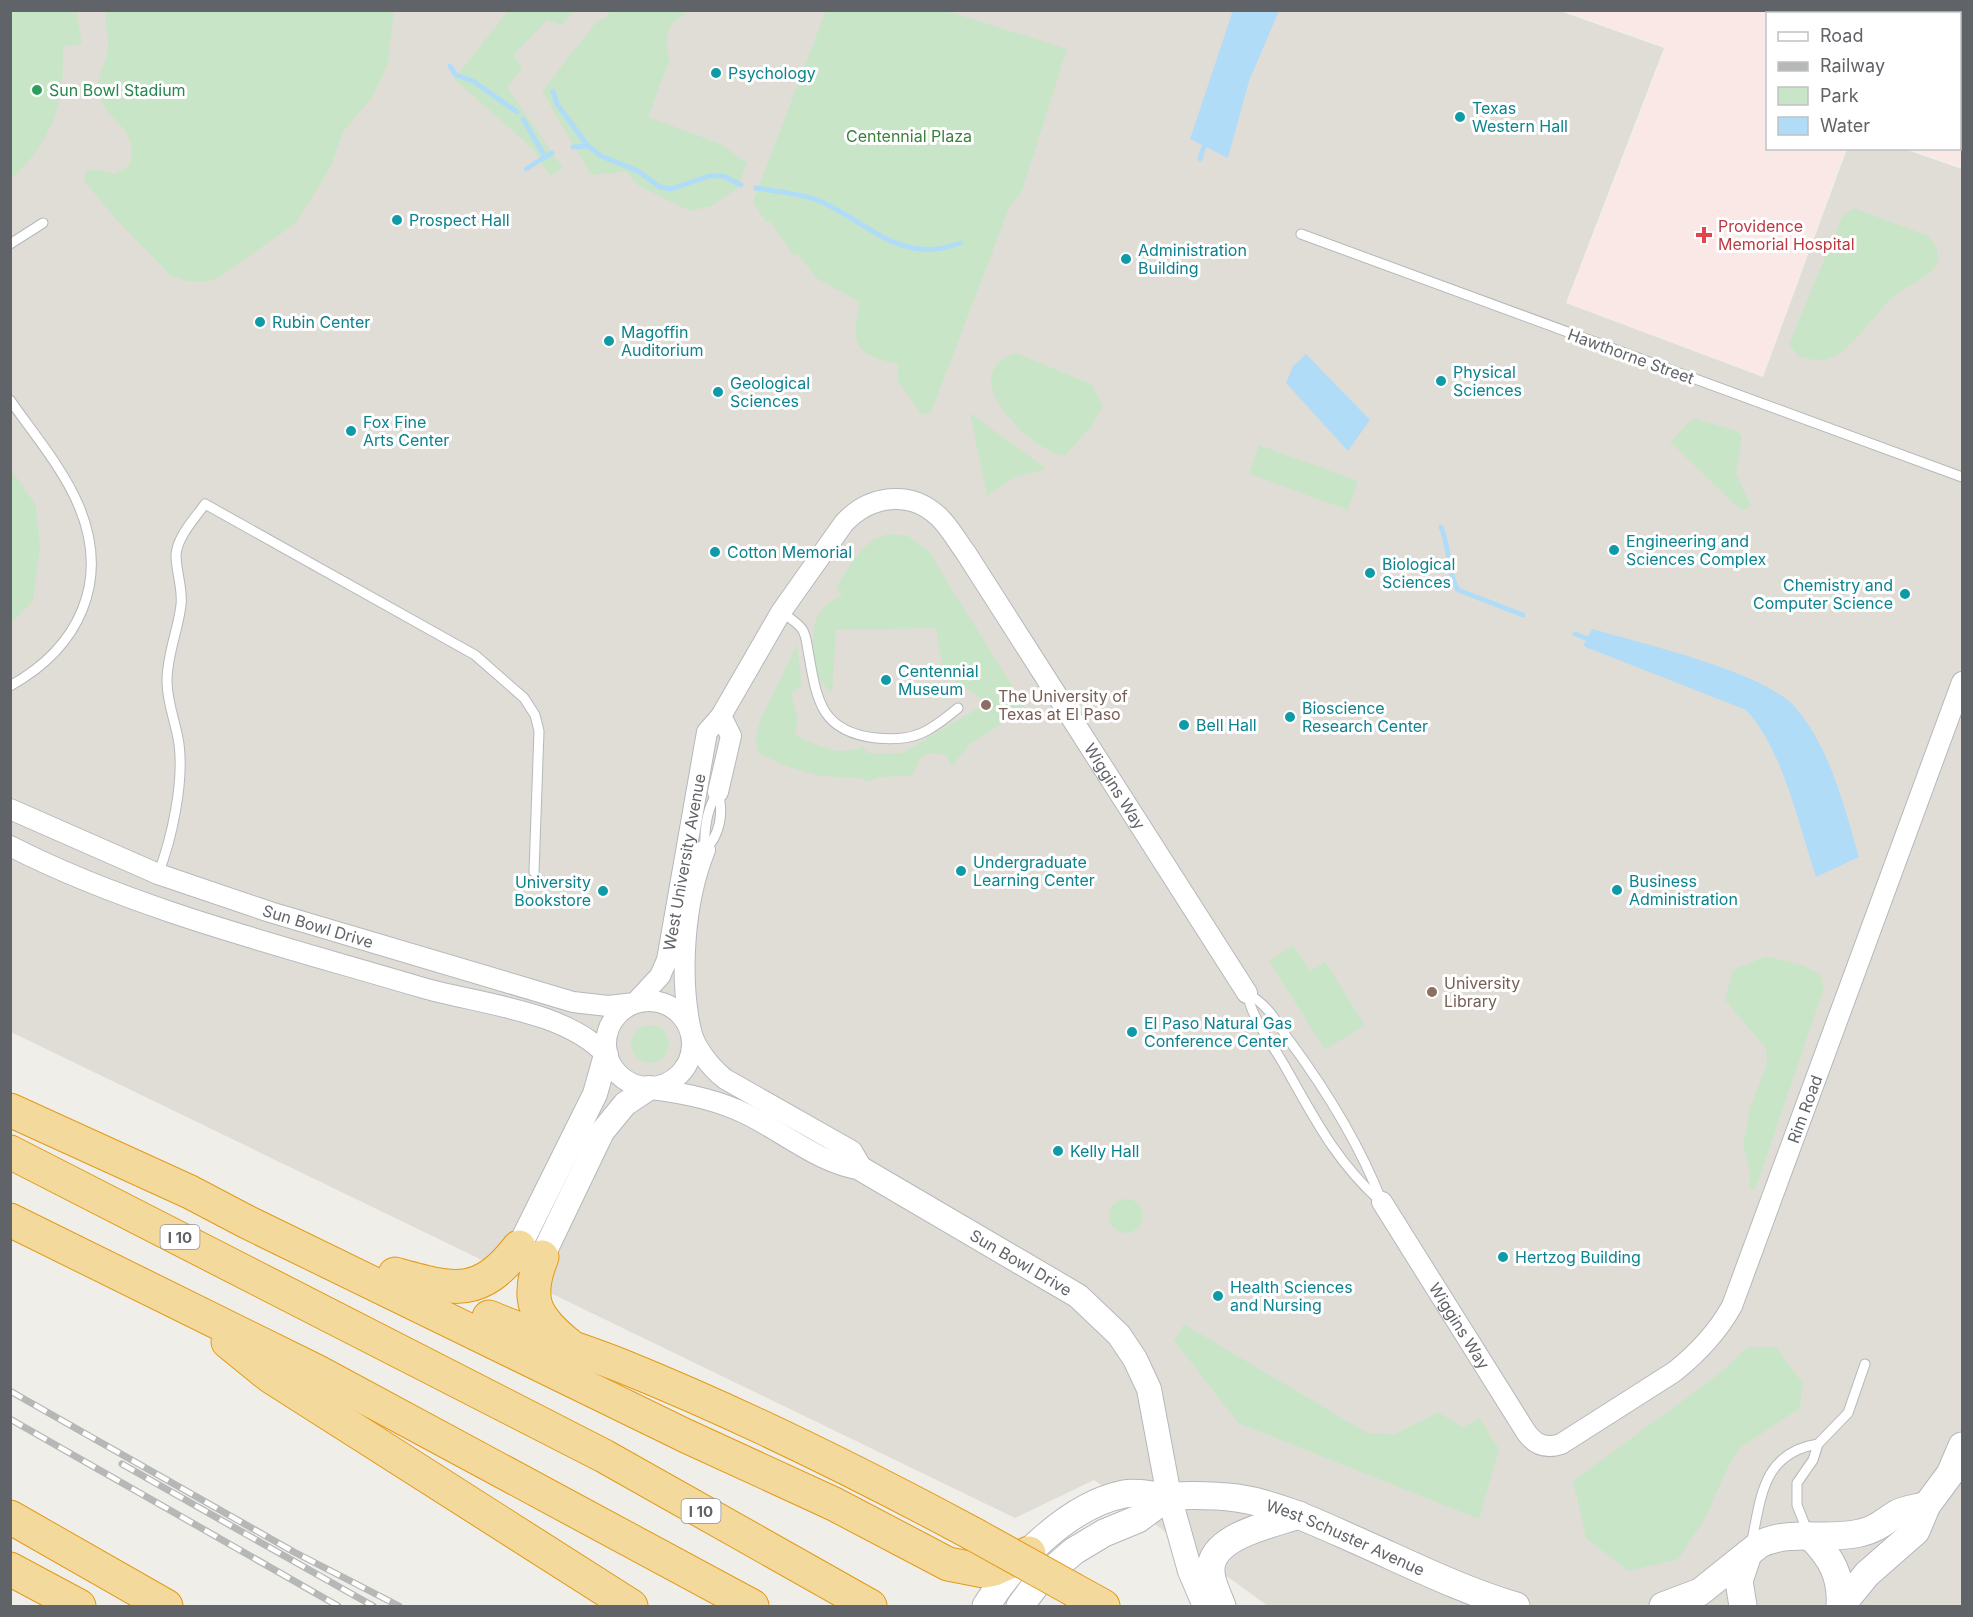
<svg xmlns="http://www.w3.org/2000/svg" width="1973" height="1617" viewBox="0 0 1973 1617" font-family="Inter,sans-serif">
<rect width="100%" height="100%" fill="#f0eee8"/>
<!-- education -->
<polygon fill="#e0ddd7" points="10,11 1560,11 1664,48 1566,303 1763,377 1847,149 1904,149 1962,169 1962,1606 1268,1606 1094,1480 1015,1518 11,1032"/>
<!-- medical -->
<polygon fill="#fae8e7" points="1565,11 1962,11 1962,167 1910,149 1960,148 1960,14 1768,14 1768,148 1845,149 1763,376 1567,303 1666,47"/>
<!-- green -->
<g fill="#c9e5c8">
<path d="M11,10L77,11L82,44L63,47C65,102 53,141 11,179Z"/>
<path d="M612,10L684,11L685,15C665,23 664,42 670,59L648,117L721,144L747,163L737,189L711,206L690,211L639,186L626,172L591,175L542,91L598,20L605,18Z"/>
<path d="M826,10L947,11L1067,49L1022,191L1010,206L931,412L922,415L898,381V364C854,355 850,344 860,302L816,278L798,254L794,256L770,221L766,222L753,202Z"/>
<path d="M106,11H394L388,64L372,98L344,130L330,168L296,223L220,277L206,282L186,281L170,275L115,218L84,181L85,172L93,169L115,174L129,166C142,128 104,121 98,93C95,79 107,62 108,48C109,36 104,23 106,11Z"/>
<polygon points="508,11 574,11 561,25 547,20 514,55 522,69 507,87 563,168 550,176 533,149 454,79"/>
<path d="M1854,208L1928,236L1937,248L1938,264C1923,282 1907,285 1890,300C1873,315 1848,358 1822,360C1815,361 1806,358 1799,357L1789,344L1842,217Z"/>
<path d="M1016,353L1091,384L1103,406L1091,427L1065,455C1035,455 949,374 1016,353Z"/>
<polygon points="970,413 1047,469 1015,477 987,496"/>
<polygon points="1696,419 1738,431 1742,437 1736,474 1751,505 1742,511 1670,442 1689,422"/>
<polygon points="1259,445 1358,481 1348,510 1249,474"/>
<polygon points="10,468 36,505 40,547 33,600 11,624"/>
<path d="M891,534L908,536L927,549L1026,708L970,744L952,766L946,755L932,753L920,758L912,776L878,777L869,782L860,778L819,776L786,766L759,753L755,740L761,718L797,644L802,685L791,694L798,719L795,735C819,746 837,757 863,747L868,753H902L987,703L943,672L936,628L836,630L832,692C816,680 815,672 813,652C812,624 814,609 842,595L836,587C850,566 863,537 891,534Z"/>
<polygon points="1293,945 1310,971 1325,962 1365,1025 1325,1050 1269,961"/>
<polygon points="1766,956 1802,965 1820,974 1824,988 1755,1190 1750,1189 1750,1170 1743,1146 1750,1108 1767,1063 1766,1048 1725,1000 1733,970"/>
<circle cx="650" cy="1044" r="19"/>
<circle cx="1126" cy="1216" r="17"/>
<polygon points="1184,1324 1367,1433 1395,1434 1438,1412 1462,1427 1480,1419 1499,1449 1479,1519 1238,1423 1174,1340"/>
<polygon points="1748,1347 1776,1347 1803,1383 1800,1408 1741,1447 1733,1457 1704,1520 1678,1559 1628,1571 1586,1538 1573,1481 1720,1373"/>
</g>
<!-- water -->
<g fill="#b1dcf8">
<polygon points="1233,10 1279,11 1249,81 1228,158 1190,139"/>
<polygon points="1306,354 1370,420 1348,451 1286,383 1293,366"/>
<path d="M1592,629C1638,642 1767,673 1795,707C1831,749 1844,806 1859,857L1816,877C1799,826 1783,749 1746,710L1583,646Z"/>
</g>
<g fill="none" stroke-linecap="round" stroke-linejoin="round">
<!-- stream -->
<g stroke="#b1dcf8" stroke-width="5">
<polyline points="450,66 456,75 473,81 517,112"/>
<polyline points="553,91 557,104 588,146 601,156 638,171 660,187 671,189 709,176 723,176 741,185"/>
<polyline points="523,119 545,157 552,153"/>
<polyline points="573,147 588,146"/>
<polyline points="1200,159 1206,140"/>
<polyline points="526,169 545,157"/>
<path d="M756,188C776,192 801,193 820,201C869,223 902,266 960,243"/>
<path d="M1441,527C1450,547 1447,572 1458,590L1523,615"/>
<polyline points="1575,634 1594,641"/>
</g>
<!-- service casing -->
<g stroke="#b5b8bb" stroke-width="11">
<g id="service">
<polyline points="1301,234 1962,477"/>
<polyline points="10,244 43,223"/>
<path d="M10,400C33,433 62,467 78,504C111,580 80,647 10,686"/>
<path d="M781,612C788,617 797,622 802,629C807,636 807,647 809,656C817,702 822,732 876,738C915,742 929,732 958,708"/>
<path d="M705,850C720,835 724,813 718,792"/>
<path d="M705,850C704,829 706,809 718,792"/>
<path d="M158,874C172,839 184,782 179,744C176,722 167,704 167,681C167,654 178,631 181,605C183,588 176,572 176,555C177,537 195,518 205,504L475,655L524,698L535,715L539,731L534,872"/>
<path d="M1247,993C1269,1006 1275,1020 1289,1040C1326,1090 1359,1143 1382,1202"/>
<path d="M1247,993C1253,1022 1273,1044 1287,1070C1316,1121 1336,1161 1380,1201"/>
<polyline points="1808,1533 1797,1505 1797,1483 1813,1460 1818,1444 1848,1413 1865,1364"/>
<path d="M1751,1545C1761,1500 1761,1453 1818,1444"/>
</g>
</g>
<!-- minor casing -->
<g stroke="#b5b8bb" stroke-width="22">
<g id="minor">
<polyline points="718,792 731,736 721,716"/>
<path id="s1" d="M10,809L158,874L270,912L573,1002L608,1006L635,1003L660,976L667,960L707,732L721,716L781,612L844,523C869,496 909,489 938,516C949,526 957,541 966,553L1247,993"/>
<path d="M10,846C135,910 286,947 420,987C477,1004 565,1010 606,1055"/>
<path d="M705,850C684,902 679,976 691,1031C695,1048 711,1068 725,1079L852,1151L863,1170"/>
<circle cx="649" cy="1044" r="43"/>
<path d="M652,1089C684,1093 718,1100 746,1114C784,1132 821,1165 863,1170"/>
<path id="s2" d="M1382,1202L1526,1432C1535,1445 1546,1449 1561,1444L1674,1372C1698,1353 1717,1333 1732,1306L1962,682"/>
</g>
</g>
<!-- tertiary casing -->
<g stroke="#b5b8bb" stroke-width="26">
<g id="tertiary">
<path id="s3" d="M863,1170L1078,1296L1119,1335L1135,1359L1149,1389L1169,1496L1190,1571L1205,1606"/>
<polyline points="519,1247 595,1094 606,1055"/>
<polyline points="542,1257 602,1132 625,1104 649,1088"/>
</g>
</g>
<!-- secondary casing -->
<g stroke="#b4b7bb" stroke-width="29">
<g id="secondary">
<path d="M1810,1536C1831,1557 1842,1576 1840,1606"/>
<path id="s4" d="M986,1606C1014,1561 1069,1505 1124,1494C1138,1491 1155,1497 1170,1496C1193,1495 1214,1495 1237,1498C1277,1504 1313,1521 1349,1537C1404,1561 1458,1589 1516,1606"/>
<polyline points="1020,1606 1038,1582 1074,1551 1104,1533 1138,1519 1169,1496"/>
<path d="M1222,1606C1218,1595 1211,1583 1211,1571C1209,1536 1273,1524 1299,1515"/>
<path d="M1663,1606L1700,1592L1760,1544C1792,1529 1826,1541 1860,1533C1875,1530 1884,1522 1896,1514C1905,1509 1918,1508 1927,1505"/>
<polyline points="1743,1606 1739,1581 1748,1554"/>
<polyline points="1841,1606 1867,1574 1916,1531 1927,1505 1950,1474 1962,1446"/>
</g>
</g>
<!-- motorway casing -->
<g stroke="#e39a16" stroke-width="35">
<g id="motorway">
<polyline points="10,1110 190,1192 247,1222 686,1436 834,1504 948,1564 984,1571 994,1569 1029,1553"/>
<polyline points="10,1152 604,1456 870,1606"/>
<polyline points="10,1220 316,1371 752,1606"/>
<path d="M542,1257C525,1299 534,1317 569,1345"/>
<path d="M395,1274C453,1290 479,1299 519,1247"/>
<path d="M489,1317C533,1336 578,1348 622,1366C743,1415 860,1473 975,1535"/>
<polyline points="228,1342 270,1376 631,1606"/>
<polyline points="10,1517 166,1606"/>
<polyline points="10,1569 79,1606"/>
<polyline points="1074,1590 1103,1606"/>
</g>
</g>
<!-- service -->
<use href="#service" stroke="#fff" stroke-width="9"/>
<!-- minor -->
<use href="#minor" stroke="#fff" stroke-width="20"/>
<!-- tertiary -->
<use href="#tertiary" stroke="#fff" stroke-width="24"/>
<!-- secondary -->
<use href="#secondary" stroke="#fff" stroke-width="27"/>
<!-- motorway -->
<use href="#motorway" stroke="#f4d99c" stroke-width="33"/>
<!-- rail casing -->
<g stroke="#b6b7b7" stroke-width="7">
<g id="rail">
<polyline points="10,1391 294,1552 399,1606"/>
<polyline points="10,1419 338,1606"/>
<polyline points="122,1464 373,1606"/>
</g>
</g>
<!-- rail -->
<use href="#rail" stroke="#fff" stroke-width="4.5" stroke-dasharray="14" stroke-linecap="butt"/>
<!-- motorway-bridge casing -->
<g stroke="#e39a16" stroke-width="35" stroke-linecap="butt">
<polyline id="motorway-bridge" points="975,1535 1074,1590"/>
</g>
<!-- motorway-bridge -->
<use href="#motorway-bridge" stroke="#f4d99c" stroke-width="33"/>
</g>
<!-- markers -->
<g fill="#0f9aa8" stroke="#fff" stroke-width="2">
<circle cx="716" cy="73" r="6"/>
<circle cx="1460" cy="117" r="6"/>
<circle cx="397" cy="220" r="6"/>
<circle cx="1126" cy="259" r="6"/>
<circle cx="260" cy="322" r="6"/>
<circle cx="609" cy="341" r="6"/>
<circle cx="1441" cy="381" r="6"/>
<circle cx="718" cy="392" r="6"/>
<circle cx="351" cy="431" r="6"/>
<circle cx="1614" cy="550" r="6"/>
<circle cx="715" cy="552" r="6"/>
<circle cx="1370" cy="573" r="6"/>
<circle cx="1905" cy="594" r="6"/>
<circle cx="886" cy="680" r="6"/>
<circle cx="1290" cy="717" r="6"/>
<circle cx="1184" cy="725" r="6"/>
<circle cx="961" cy="871" r="6"/>
<circle cx="1617" cy="890" r="6"/>
<circle cx="603" cy="891" r="6"/>
<circle cx="1132" cy="1032" r="6"/>
<circle cx="1058" cy="1151" r="6"/>
<circle cx="1503" cy="1257" r="6"/>
<circle cx="1218" cy="1296" r="6"/>
</g>
<circle fill="#2e9e5b" stroke="#fff" stroke-width="2" cx="37" cy="90" r="6"/>
<path fill="#e0444e" stroke="#fff" stroke-width="2" d="M1701 226h6v6h6v6h-6v6h-6v-6h-6v-6h6z"/>
<g fill="#8d6e63" stroke="#fff" stroke-width="2">
<circle cx="986" cy="705" r="6"/>
<circle cx="1432" cy="992" r="6"/>
</g>
<g text-anchor="middle" dominant-baseline="central" stroke-width="6" stroke-linejoin="round" paint-order="stroke">
<!-- shield labels -->
<g fill="#fff" stroke="#909295" stroke-width="1.5">
<rect x="160.5" y="1225" width="39" height="24" rx="4.5"/>
<rect x="681.5" y="1499" width="39" height="24" rx="4.5"/>
</g>
<g font-size="15" font-weight="bold" fill="#606367">
<text x="180" y="1237">I 10</text>
<text x="701" y="1511">I 10</text>
</g>
<!-- culture labels -->
<g font-size="16" fill="#0d838f" stroke="#fff" text-anchor="start">
<text x="728" y="73">Psychology</text>
<text x="1472" y="108">Texas<tspan x="1472" dy="18">Western Hall</tspan></text>
<text x="409" y="220">Prospect Hall</text>
<text x="1138" y="250">Administration<tspan x="1138" dy="18">Building</tspan></text>
<text x="272" y="322">Rubin Center</text>
<text x="621" y="332">Magoffin<tspan x="621" dy="18">Auditorium</tspan></text>
<text x="1453" y="372">Physical<tspan x="1453" dy="18">Sciences</tspan></text>
<text x="730" y="383">Geological<tspan x="730" dy="18">Sciences</tspan></text>
<text x="363" y="422">Fox Fine<tspan x="363" dy="18">Arts Center</tspan></text>
<text x="1626" y="541">Engineering and<tspan x="1626" dy="18">Sciences Complex</tspan></text>
<text x="727" y="552">Cotton Memorial</text>
<text x="1382" y="564">Biological<tspan x="1382" dy="18">Sciences</tspan></text>
<text x="1893" y="585" text-anchor="end">Chemistry and<tspan x="1893" dy="18">Computer Science</tspan></text>
<text x="898" y="671">Centennial<tspan x="898" dy="18">Museum</tspan></text>
<text x="1302" y="708">Bioscience<tspan x="1302" dy="18">Research Center</tspan></text>
<text x="1196" y="725">Bell Hall</text>
<text x="973" y="862">Undergraduate<tspan x="973" dy="18">Learning Center</tspan></text>
<text x="1629" y="881">Business<tspan x="1629" dy="18">Administration</tspan></text>
<text x="591" y="882" text-anchor="end">University<tspan x="591" dy="18">Bookstore</tspan></text>
<text x="1144" y="1023">El Paso Natural Gas<tspan x="1144" dy="18">Conference Center</tspan></text>
<text x="1070" y="1151">Kelly Hall</text>
<text x="1515" y="1257">Hertzog Building</text>
<text x="1230" y="1287">Health Sciences<tspan x="1230" dy="18">and Nursing</tspan></text>
</g>
<!-- leisure labels -->
<g font-size="16" fill="#27864d" stroke="#fff" text-anchor="start">
<text x="49" y="90">Sun Bowl Stadium</text>
</g>
<!-- park labels -->
<g font-size="16" fill="#3d803e" stroke="#fff">
<text x="909" y="136">Centennial Plaza</text>
</g>
<!-- health labels -->
<g font-size="16" fill="#be3a42" stroke="#fff" text-anchor="start">
<text x="1718" y="226">Providence<tspan x="1718" dy="18">Memorial Hospital</tspan></text>
</g>
<!-- street labels -->
<g font-size="16" fill="#606367" stroke="#fff">
<text transform="translate(1631 356) rotate(20)">Hawthorne Street</text>
<text stroke="none"><textPath href="#s1" startOffset="1623">Wiggins Way</textPath></text>
<text stroke="none"><textPath href="#s1" startOffset="812">West University Avenue</textPath></text>
<text stroke="none"><textPath href="#s1" startOffset="330">Sun Bowl Drive</textPath></text>
<text stroke="none"><textPath href="#s2" startOffset="744">Rim Road</textPath></text>
<text stroke="none"><textPath href="#s3" startOffset="183">Sun Bowl Drive</textPath></text>
<text stroke="none"><textPath href="#s2" startOffset="146">Wiggins Way</textPath></text>
<text stroke="none"><textPath href="#s4" startOffset="411">West Schuster Avenue</textPath></text>
</g>
<!-- education labels -->
<g font-size="16" fill="#785e54" stroke="#fff" text-anchor="start">
<text x="998" y="696">The University of<tspan x="998" dy="18">Texas at El Paso</tspan></text>
<text x="1444" y="983">University<tspan x="1444" dy="18">Library</tspan></text>
</g>
</g>
<!-- border -->
<rect width="1973" height="1617" fill="none" stroke="#606367" stroke-width="24"/>
<!-- legend -->
<rect x="1766" y="12" width="195" height="138" fill="#ffffff" stroke="#bfc1c2" stroke-width="1.5"/>
<rect x="1778" y="32" width="30" height="9" fill="#ffffff" stroke="#bfc1c2" stroke-width="1.5"/>
<text x="1820" y="42" font-size="18" fill="#606367">Road</text>
<rect x="1778" y="62" width="30" height="9" fill="#b6b7b7" stroke="#bfc1c2" stroke-width="1.5"/>
<text x="1820" y="72" font-size="18" fill="#606367">Railway</text>
<rect x="1778" y="87" width="30" height="18" fill="#c9e5c8" stroke="#bfc1c2" stroke-width="1.5"/>
<text x="1820" y="102" font-size="18" fill="#606367">Park</text>
<rect x="1778" y="117" width="30" height="18" fill="#b1dcf8" stroke="#bfc1c2" stroke-width="1.5"/>
<text x="1820" y="132" font-size="18" fill="#606367">Water</text>
</svg>
